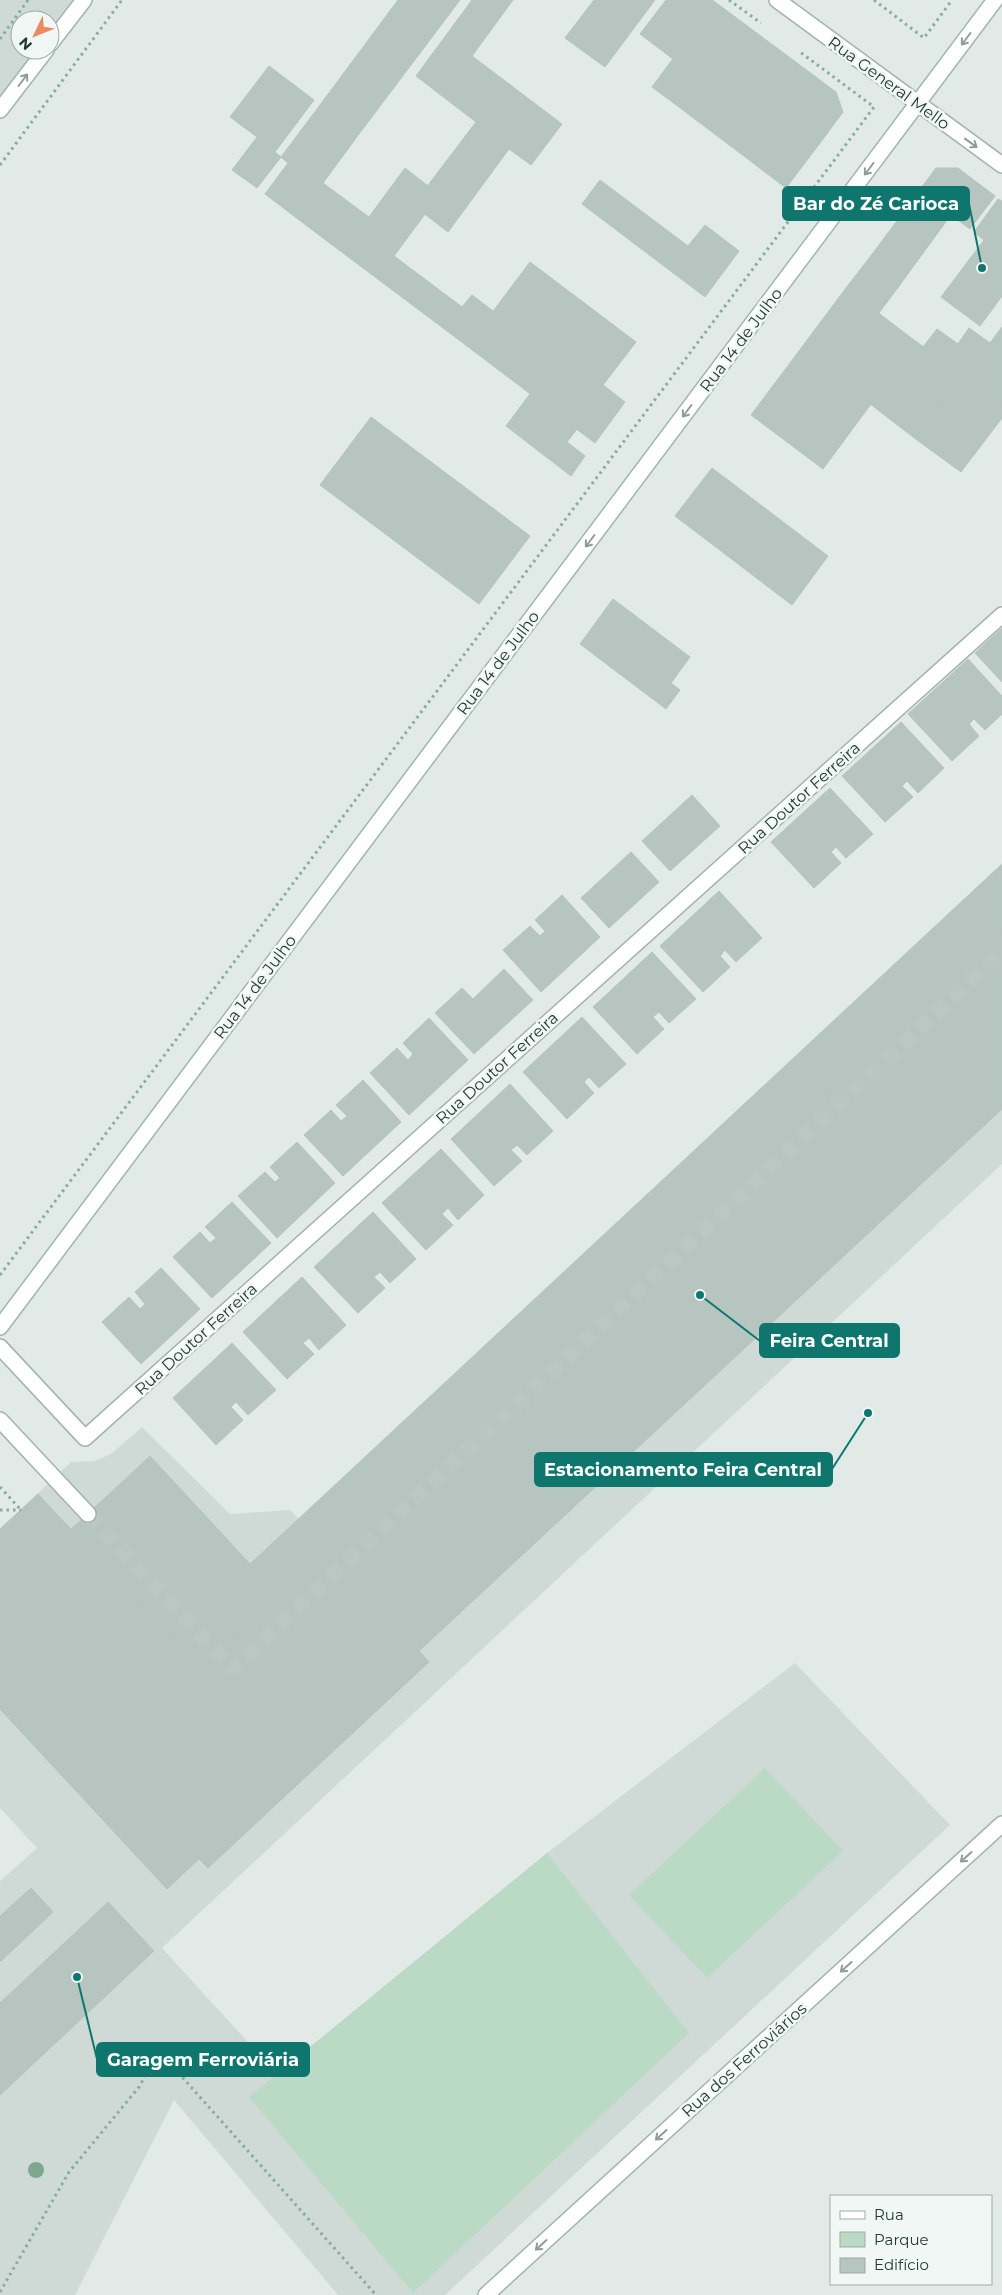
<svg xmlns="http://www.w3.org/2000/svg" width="1002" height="2295" viewBox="0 0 1002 2295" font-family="Montserrat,sans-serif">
<rect width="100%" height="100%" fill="#e1eae7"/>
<!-- built -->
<g fill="#cfdad6">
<polygon points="0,0 84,0 50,44 50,20 20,20 20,50 46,50 0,110"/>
<polygon points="1002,864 1002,1164 162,1948 277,2074 547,1853 795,1663 950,1825 445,2295 338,2295 174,2100 75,2295 0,2295 0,1881 37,1848 0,1808 0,1529 71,1462 95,1461 111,1454 142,1427 230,1514 290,1510 299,1519"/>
</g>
<!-- park -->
<g fill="#bbdac5">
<polygon points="765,1768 843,1851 707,1978 629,1895"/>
<polygon points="547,1853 689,2033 413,2293 249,2097"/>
</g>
<!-- building -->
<g fill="#b6c5c0" stroke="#b4c4be">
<polygon points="398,0 460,0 359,134 320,105"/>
<polygon points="472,0 513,0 472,56 562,124 531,165 509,149 448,232 413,205 476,122 416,76"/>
<polygon points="594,0 655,0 605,67 565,38"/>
<polygon points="666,0 712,0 715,2 673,59 640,34"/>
<polygon points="715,2 742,22 679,107 652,87"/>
<polygon points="742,22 836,92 843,112 820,143 712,62"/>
<polygon points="712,62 820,143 786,188 679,107"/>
<polygon points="269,66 314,100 275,152 281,157 257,188 232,170 257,137 230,117"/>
<polygon points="320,105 359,134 323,183 354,206 327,241 265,194 288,163 281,157"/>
<polygon points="405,168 428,186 413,205 425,214 394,256 462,307 472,295 493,311 467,346 327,241 354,206 369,217"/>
<polygon points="936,168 958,168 995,196 970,229 951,215 934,238 902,214"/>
<polygon points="600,180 688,246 705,225 739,251 705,297 582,204"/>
<polygon points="998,199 1002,201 1002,296 980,326 941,297 984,240 974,232"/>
<polygon points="902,214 934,238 902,282 870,257"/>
<polygon points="870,257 902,282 879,313 846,288"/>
<polygon points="530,262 636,342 603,385 625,402 595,443 467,346"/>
<polygon points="846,288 902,331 856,393 799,351"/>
<polygon points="1002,327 1002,406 964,377"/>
<polygon points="969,328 990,343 964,377 923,347 937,329 958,344"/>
<polygon points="902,331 964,377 941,408 879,362"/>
<polygon points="799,351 871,404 823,469 751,415"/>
<polygon points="879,362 941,408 917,440 856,393"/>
<polygon points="964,377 1002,406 1002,418 961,472 917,440"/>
<polygon points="530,394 577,429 567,442 585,456 571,476 506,426"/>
<polygon points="371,417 530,536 479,604 320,485"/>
<polygon points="712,468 828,556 792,605 675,516"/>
<polygon points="613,599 690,657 671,683 680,690 666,709 580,644"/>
<polygon points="1002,628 1002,682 975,653"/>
<polygon points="968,659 1002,696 1002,714 985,730 974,719 969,724 979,736 952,761 908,714"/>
<polygon points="901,722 944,768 918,793 907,781 902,786 913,797 885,822 842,776"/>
<polygon points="830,788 873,834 846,858 836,847 831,852 841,863 814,888 771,842"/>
<polygon points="692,795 720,826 670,871 642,841"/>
<polygon points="631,852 659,882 609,928 581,898"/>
<polygon points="1002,864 1002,930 239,1640 106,1497 150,1456 250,1564"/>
<polygon points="719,891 762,938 736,962 725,950 720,956 730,967 703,992 660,946"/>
<polygon points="562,895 600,937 541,992 503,950 530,926 540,936 545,931 535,920"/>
<polygon points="1002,930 1002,1005 242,1712 71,1529 106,1497 239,1640"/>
<polygon points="652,952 696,999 669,1023 659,1012 653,1017 664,1029 637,1054 593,1007"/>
<polygon points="504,969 533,1000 474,1054 435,1013 462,988 473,999"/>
<polygon points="1002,1005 1002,1109 419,1651 429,1662 208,1868 199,1859 167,1889 0,1709 0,1529 38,1494 242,1712"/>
<polygon points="582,1017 626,1064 599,1088 589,1077 584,1082 594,1093 567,1119 523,1072"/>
<polygon points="429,1018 468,1060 409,1115 370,1073 397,1048 408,1060 413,1054 403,1043"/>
<polygon points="363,1080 401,1122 343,1176 304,1135 331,1110 341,1121 347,1116 336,1105"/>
<polygon points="510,1084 553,1131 527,1155 517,1145 511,1150 522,1161 494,1186 451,1139"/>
<polygon points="297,1142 335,1183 277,1238 238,1196 265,1172 275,1182 280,1178 270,1167"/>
<polygon points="441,1149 484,1195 458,1220 448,1208 442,1214 453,1225 426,1250 382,1203"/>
<polygon points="232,1202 271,1243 212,1298 173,1257 200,1232 210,1243 216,1238 205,1227"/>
<polygon points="373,1212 416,1259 390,1283 380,1272 374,1277 385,1288 358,1313 314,1267"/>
<polygon points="161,1268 200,1309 141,1364 102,1322 129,1297 140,1309 145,1304 135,1292"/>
<polygon points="302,1277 346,1325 319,1350 309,1338 303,1343 314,1354 287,1379 243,1332"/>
<polygon points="232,1343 276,1390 248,1415 236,1402 231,1407 243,1420 216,1445 173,1398"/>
<polygon points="31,1888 53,1912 0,1962 0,1916"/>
<polygon points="108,1902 154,1951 0,2095 0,2003"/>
</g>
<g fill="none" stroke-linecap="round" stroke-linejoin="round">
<!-- street-tunnel -->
<polyline stroke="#bbc7c3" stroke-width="15" stroke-dasharray="15 8" stroke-linecap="butt" points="88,1514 232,1669 1002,952"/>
<!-- lane casing -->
<g stroke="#a4b2ae" stroke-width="18">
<polyline id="lane" points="0,1420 88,1514"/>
</g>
<!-- street casing -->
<g stroke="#a4b2ae" stroke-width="18">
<g id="street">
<polyline points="777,0 1002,165"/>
<polyline points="0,1347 85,1438 1002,615"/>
<polyline points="486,2295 1002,1824"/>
</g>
</g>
<!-- secondary casing -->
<g stroke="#a0b5af" stroke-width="18">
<g id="secondary">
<polyline points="50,44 84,0"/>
<polyline points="0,110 46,50"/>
<polyline points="0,1327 995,0"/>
</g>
</g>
<!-- path -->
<g stroke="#83aca2" stroke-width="3" stroke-dasharray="2.5 4" stroke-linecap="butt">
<polyline points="729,0 761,23"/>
<polyline points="874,0 924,38 952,0"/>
<polyline points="0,39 28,0"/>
<polyline points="0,165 122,0"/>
<polyline points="0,1275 874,107 800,52"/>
<polyline points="0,1487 21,1510"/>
<polyline points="0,1510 21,1510"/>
<polyline points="0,2292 69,2172 139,2087 159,2051 376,2295"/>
</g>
<!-- lane -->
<use href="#lane" stroke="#fff" stroke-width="15"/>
<!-- street -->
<use href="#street" stroke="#fff" stroke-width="15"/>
<!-- secondary -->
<use href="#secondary" stroke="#fff" stroke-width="15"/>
</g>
<!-- trees -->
<circle fill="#7fa691" cx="36" cy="2170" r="8"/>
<!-- one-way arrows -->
<defs><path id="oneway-shaft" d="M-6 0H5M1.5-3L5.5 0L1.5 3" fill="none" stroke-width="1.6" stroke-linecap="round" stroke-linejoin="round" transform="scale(1.25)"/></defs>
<g stroke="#909c9a">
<use href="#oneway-shaft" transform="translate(966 39) rotate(127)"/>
<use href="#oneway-shaft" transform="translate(23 80) rotate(-53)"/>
<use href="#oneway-shaft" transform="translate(971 143) rotate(36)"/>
<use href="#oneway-shaft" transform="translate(869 169) rotate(127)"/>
<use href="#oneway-shaft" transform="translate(687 411) rotate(127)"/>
<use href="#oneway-shaft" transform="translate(590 541) rotate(127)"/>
<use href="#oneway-shaft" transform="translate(966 1857) rotate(138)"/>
<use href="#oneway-shaft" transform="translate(846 1967) rotate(138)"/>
<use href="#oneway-shaft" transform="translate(661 2135) rotate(138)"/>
<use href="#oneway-shaft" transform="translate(541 2245) rotate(138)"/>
</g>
<g text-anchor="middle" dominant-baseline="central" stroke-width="5" stroke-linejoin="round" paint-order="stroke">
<!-- street labels -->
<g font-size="16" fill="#223a35" stroke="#f1f7f4">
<text transform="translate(889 83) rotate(36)">Rua General Mello</text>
<text transform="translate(741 340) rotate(-53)">Rua 14 de Julho</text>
<text transform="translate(498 663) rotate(-53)">Rua 14 de Julho</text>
<text transform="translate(799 798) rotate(-42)">Rua Doutor Ferreira</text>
<text transform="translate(255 987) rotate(-53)">Rua 14 de Julho</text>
<text transform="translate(497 1068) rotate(-42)">Rua Doutor Ferreira</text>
<text transform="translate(196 1339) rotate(-42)">Rua Doutor Ferreira</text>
<text transform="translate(744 2060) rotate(-42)">Rua dos Ferroviários</text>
</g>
</g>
<!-- callouts -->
<path fill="none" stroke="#0f766e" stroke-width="2" d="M982 268L969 204M700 1295L760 1341M868 1413L832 1469M77 1977L97 2059"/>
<g fill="#0f766e" stroke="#f1f7f4" stroke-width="2">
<circle cx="982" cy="268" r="5"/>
<circle cx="700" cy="1295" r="5"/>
<circle cx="868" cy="1413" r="5"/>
<circle cx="77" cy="1977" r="5"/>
</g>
<g fill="#0f766e" stroke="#0f766e" stroke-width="2">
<rect x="783" y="187" width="186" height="33" rx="5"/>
<rect x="760" y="1324" width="139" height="33" rx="5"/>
<rect x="535" y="1453" width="297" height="33" rx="5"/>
<rect x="97" y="2043" width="212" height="33" rx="5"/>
</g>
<g font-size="18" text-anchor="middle" font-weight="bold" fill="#fff">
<text x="876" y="210">Bar do Zé Carioca</text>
<text x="829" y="1347">Feira Central</text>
<text x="683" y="1476">Estacionamento Feira Central</text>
<text x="203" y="2066">Garagem Ferroviária</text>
</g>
<!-- legend -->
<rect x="830" y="2195" width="162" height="90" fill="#f1f7f4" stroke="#9eaba8"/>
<rect x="840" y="2211" width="25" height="8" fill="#ffffff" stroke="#9eaba8"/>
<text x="874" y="2220" font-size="15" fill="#223a35">Rua</text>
<rect x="840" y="2232" width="25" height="15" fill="#bbdac5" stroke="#9eaba8"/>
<text x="874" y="2245" font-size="15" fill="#223a35">Parque</text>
<rect x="840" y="2258" width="25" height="15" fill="#b6c5c0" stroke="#9eaba8"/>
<text x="874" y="2270" font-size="15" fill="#223a35">Edifício</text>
<!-- north arrow -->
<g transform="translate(35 35) rotate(227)"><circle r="24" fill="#f1f7f4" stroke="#9eaba8"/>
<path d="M0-4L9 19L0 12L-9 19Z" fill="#e98a60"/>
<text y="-8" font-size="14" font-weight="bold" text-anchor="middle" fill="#223a35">N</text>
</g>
</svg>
